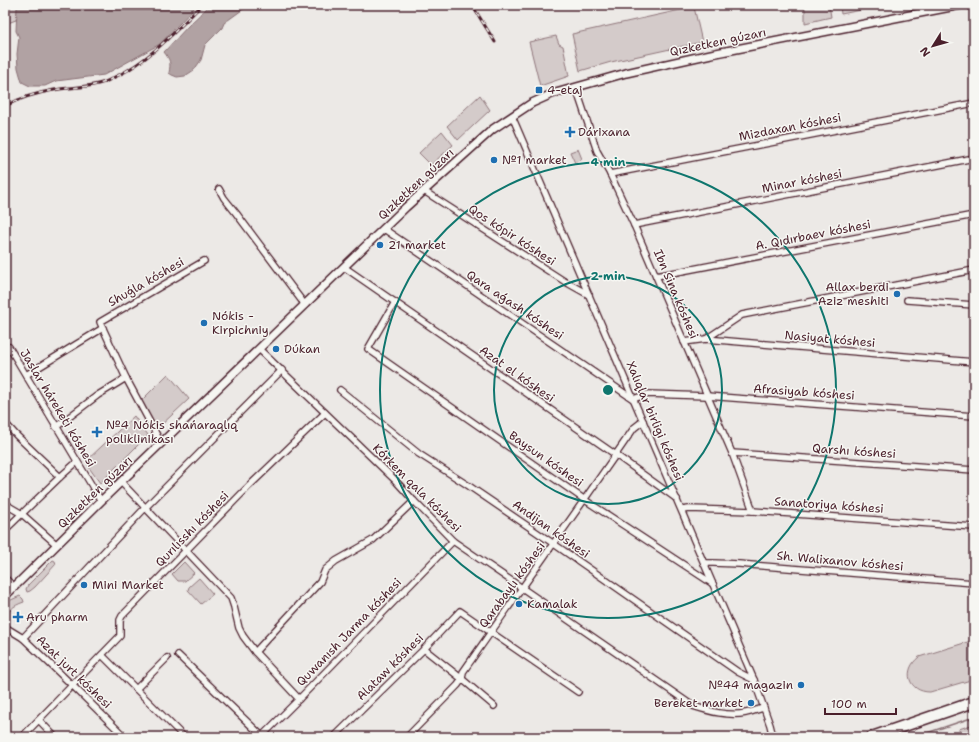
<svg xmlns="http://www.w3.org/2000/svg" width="979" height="742" viewBox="0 0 979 742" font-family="'Shantell Sans',sans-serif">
<rect width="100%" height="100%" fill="#ece9e6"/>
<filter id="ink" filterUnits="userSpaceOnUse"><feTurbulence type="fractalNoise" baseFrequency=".025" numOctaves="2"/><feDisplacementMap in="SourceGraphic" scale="8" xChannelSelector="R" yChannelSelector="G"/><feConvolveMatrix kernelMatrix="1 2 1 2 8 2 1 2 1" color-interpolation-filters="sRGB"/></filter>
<g filter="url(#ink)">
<!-- green -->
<g fill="#d4cbca" stroke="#8f757a">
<polygon points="5,5 18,5 16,20 5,24"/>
<polygon points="805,5 829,5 831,17 805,23"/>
<polygon points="840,5 886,5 841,14"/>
<polygon points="694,7 702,42 611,62 580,71 572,34"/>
<polygon points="556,36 559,44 563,46 569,76 540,86 529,42"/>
<polygon points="480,95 490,110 458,140 447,126"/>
<polygon points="442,131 453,145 431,165 419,153"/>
<polygon points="578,149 582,159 575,163 570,152"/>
<polygon points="168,374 189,399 157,429 155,429 141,401"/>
<polygon points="134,416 148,435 100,483 90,469 86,461"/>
<polygon points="53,560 55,561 56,564 35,587 30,591 27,592 26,589 28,585"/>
<polygon points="184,562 194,573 185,581 178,581 172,574"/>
<polygon points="199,578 213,594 201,604 188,590 189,587"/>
<path d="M20,596L23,599L24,602C12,606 9,610 5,621V605L11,600Z"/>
<path d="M974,640V679L930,692C908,692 902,670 919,657Z"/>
<polygon points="974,724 974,737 960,737 959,729"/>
</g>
<!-- water -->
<g fill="#b1a2a3" stroke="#886e73">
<polygon points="18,5 197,5 160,44 104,75 56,81 45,86 30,86 22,82 18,68 17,54 19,37 16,31 17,8"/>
<path d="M210,5H249L224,23L222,28L205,45L201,60L194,70L185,76L177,77L172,75L169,73C171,62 170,60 164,52L189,25Z"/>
</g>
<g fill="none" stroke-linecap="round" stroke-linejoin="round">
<!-- stream -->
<polyline stroke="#886e73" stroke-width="1.5" points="915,737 974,717"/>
<!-- street casing -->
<g stroke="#4a1f2b" stroke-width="8">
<g id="street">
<polyline points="576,88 597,151 610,174 634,225 732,453 753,511"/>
<polyline points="512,116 754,680 770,725 773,737"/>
<polyline points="610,174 974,103"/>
<polyline points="219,189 224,198 236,213 305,305"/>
<polyline points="424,191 564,281 589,295"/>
<polyline points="634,225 974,158"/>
<polyline points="384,229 633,399 648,394 707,396 974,416"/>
<polyline points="344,267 616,455 677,499"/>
<polyline points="656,276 974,215"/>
<polyline points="907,300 974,305"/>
<polyline points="395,302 368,349 585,500 713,584"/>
<polyline points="706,339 742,315 974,270"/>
<polyline points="684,342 706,339 974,362"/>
<polyline points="9,347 101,501"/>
<path d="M259,349L394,479L414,501L453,541L522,588L693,706C709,711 728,717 746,713C752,712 758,709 764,708"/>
<polyline points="26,375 103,328"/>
<polyline points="340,390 419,454 466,484 554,544 738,672 754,680"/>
<polyline points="5,423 16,435 60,477"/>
<polyline points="56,427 98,395 126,378"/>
<polyline points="161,443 126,378 100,322 204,261"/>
<polyline points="732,453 974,470"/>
<polyline points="121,482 231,598 234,607 239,628 243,636 255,652 299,699"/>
<polyline points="5,501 10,507 22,514 57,545"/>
<polyline points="682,510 689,509 753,511 974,527"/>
<polyline points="5,530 60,477 77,462"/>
<polyline points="704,563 713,563 739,564 974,583"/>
<polyline points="5,578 14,587"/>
<polyline points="5,627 23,638 72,685 125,737"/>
<polyline points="23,638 145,508 282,370"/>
<polyline points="424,649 462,679 494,706"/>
<polyline points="255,652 320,582 325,570 336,561 373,540 414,501"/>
<polyline points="102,655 184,737"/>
<polyline points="178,655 262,736"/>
<polyline points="136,689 167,658"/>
<polyline points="39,720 55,737"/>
<polyline points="22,737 120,636 120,620 122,616 249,486 325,413"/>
<polyline points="261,737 299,699 453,541"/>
<polyline points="334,737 424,649 460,611 578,692"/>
<path d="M407,737L458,685L462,679L463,672C520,590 578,510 634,428L643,421"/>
</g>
</g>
<!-- secondary casing -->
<g stroke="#4a1f2b" stroke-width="10">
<polyline id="secondary" points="5,596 101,501 406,207 493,129 532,103 552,94 626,73 711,54 961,5"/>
</g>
<!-- highway casing -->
<g stroke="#4a1f2b" stroke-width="13">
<polyline id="highway" points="872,737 974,702"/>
</g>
<!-- street -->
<use href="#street" stroke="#f6f6f2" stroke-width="5.5"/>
<!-- secondary -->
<use href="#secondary" stroke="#f6f6f2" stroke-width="7"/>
<!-- highway -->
<use href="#highway" stroke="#f6f6f2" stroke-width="10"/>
<!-- rail casing -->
<g stroke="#4a1f2b" stroke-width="3">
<g id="rail">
<polyline points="472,5 495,42"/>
<path d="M5,106C20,98 37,93 54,90C71,87 88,88 105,82C110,80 114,77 119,75C151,59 176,30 202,5"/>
</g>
</g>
<!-- rail -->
<use href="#rail" stroke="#f6f6f2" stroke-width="1.5" stroke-dasharray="4.5" stroke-linecap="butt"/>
</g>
</g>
<!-- distance rings -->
<g fill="none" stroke="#0f766e" stroke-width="2">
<circle cx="608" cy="390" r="114"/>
<circle cx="608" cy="390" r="228"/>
</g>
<!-- markers -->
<g fill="#1f6fb2" stroke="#f6f6f2" stroke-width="1.5">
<rect x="535" y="86" width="8" height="8" rx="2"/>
<path d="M568 126h4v4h4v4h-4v4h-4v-4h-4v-4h4z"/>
<circle cx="494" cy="160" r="4"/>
<circle cx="380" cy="245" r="4"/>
<circle cx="897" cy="294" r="4"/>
<circle cx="204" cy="323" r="4"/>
<circle cx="276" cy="349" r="4"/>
<path d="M95 426h4v4h4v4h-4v4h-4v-4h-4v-4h4z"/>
<circle cx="84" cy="585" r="4"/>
<circle cx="519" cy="604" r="4"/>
<path d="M16 611h4v4h4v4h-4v4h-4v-4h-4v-4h4z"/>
<circle cx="801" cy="685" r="4"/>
<circle cx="751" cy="703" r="4"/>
</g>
<g text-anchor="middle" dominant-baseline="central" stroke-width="3" stroke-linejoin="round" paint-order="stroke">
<!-- street labels -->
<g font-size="12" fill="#4a1f2b" stroke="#f6f6f2">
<text transform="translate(718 42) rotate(-12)">Qızketken gúzarı</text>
<text transform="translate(790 127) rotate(-11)">Mizdaxan kóshesi</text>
<text transform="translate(802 181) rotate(-11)">Minar kóshesi</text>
<text transform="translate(416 184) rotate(-43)">Qızketken gúzarı</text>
<text transform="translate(512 235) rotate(33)">Qos kópir kóshesi</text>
<text transform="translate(813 235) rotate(-11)">A. Qıdırbaev kóshesi</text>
<text transform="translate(146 282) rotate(-30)">Shuǵla kóshesi</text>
<text transform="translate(676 294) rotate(67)">Ibn Sina kóshesi</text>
<text transform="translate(515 305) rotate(34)">Qara aǵash kóshesi</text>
<text transform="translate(830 339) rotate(5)">Nasiyat kóshesi</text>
<text transform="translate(517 374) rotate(35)">Azat el kóshesi</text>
<text transform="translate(804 392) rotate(4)">Afrasiyab kóshesi</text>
<text transform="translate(58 408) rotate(59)">Jaslar háreketi kóshesi</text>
<text transform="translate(655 421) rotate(67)">Xalıqlar birligi kóshesi</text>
<text transform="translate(854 451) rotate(4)">Qarshı kóshesi</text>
<text transform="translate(546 459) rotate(35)">Baysun kóshesi</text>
<text transform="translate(417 488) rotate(45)">Kórkem qala kóshesi</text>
<text transform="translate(95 492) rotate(-44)">Qızketken gúzarı</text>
<text transform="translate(829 505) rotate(4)">Sanatoriya kóshesi</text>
<text transform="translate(192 529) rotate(-46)">Qurılısshı kóshesi</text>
<text transform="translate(551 529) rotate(35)">Andijan kóshesi</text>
<text transform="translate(840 561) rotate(5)">Sh. Walixanov kóshesi</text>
<text transform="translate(512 585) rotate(-54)">Qarabaylı kóshesi</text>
<text transform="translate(349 632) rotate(-46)">Quwanısh Jarma kóshesi</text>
<text transform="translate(390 667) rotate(-45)">Alataw kóshesi</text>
<text transform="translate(74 672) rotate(44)">Azat jurt kóshesi</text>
</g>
<!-- poi labels -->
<g font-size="12" fill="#4a1f2b" stroke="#f6f6f2" text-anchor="start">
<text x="547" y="90">4-etaj</text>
<text x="578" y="132">Dárixana</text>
<text x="502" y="160">№1 market</text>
<text x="388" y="245">21 market</text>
<text x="889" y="287" text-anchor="end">Allax berdi<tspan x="889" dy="14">Aziz meshiti</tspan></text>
<text x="212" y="316">Nókis -<tspan x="212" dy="14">Kirpichniy</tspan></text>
<text x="284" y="349">Dúkan</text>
<text x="106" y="425">№4 Nókis shańaraqlıq<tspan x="106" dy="14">poliklinikası</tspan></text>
<text x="92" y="585">Mini Market</text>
<text x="527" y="604">Kamalak</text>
<text x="26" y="617">Aru pharm</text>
<text x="793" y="685" text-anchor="end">№44 magazin</text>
<text x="743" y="703" text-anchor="end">Bereket market</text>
</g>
</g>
<circle cx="608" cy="390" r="6" fill="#0f766e" stroke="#f6f6f2" stroke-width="2"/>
<g font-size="12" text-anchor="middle" font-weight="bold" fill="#0f766e" stroke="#f6f6f2" stroke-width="3" stroke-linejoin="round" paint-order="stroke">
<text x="608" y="166">4 min</text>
<text x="608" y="280">2 min</text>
</g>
<!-- margin -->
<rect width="979" height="742" fill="none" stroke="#f6f6f2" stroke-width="20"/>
<rect x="10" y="10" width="959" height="722" fill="none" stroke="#4a1f2b" stroke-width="1.5" filter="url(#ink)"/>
<!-- north arrow -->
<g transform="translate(933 46) rotate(233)" stroke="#f6f6f2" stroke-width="3" paint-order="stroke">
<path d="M0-3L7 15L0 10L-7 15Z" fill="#4a1f2b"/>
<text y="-6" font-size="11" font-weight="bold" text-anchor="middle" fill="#4a1f2b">N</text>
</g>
<!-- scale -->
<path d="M825 708v6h71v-6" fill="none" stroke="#4a1f2b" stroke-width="2"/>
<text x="831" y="708" font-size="12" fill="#4a1f2b" stroke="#f6f6f2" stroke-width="3" paint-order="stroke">100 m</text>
</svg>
